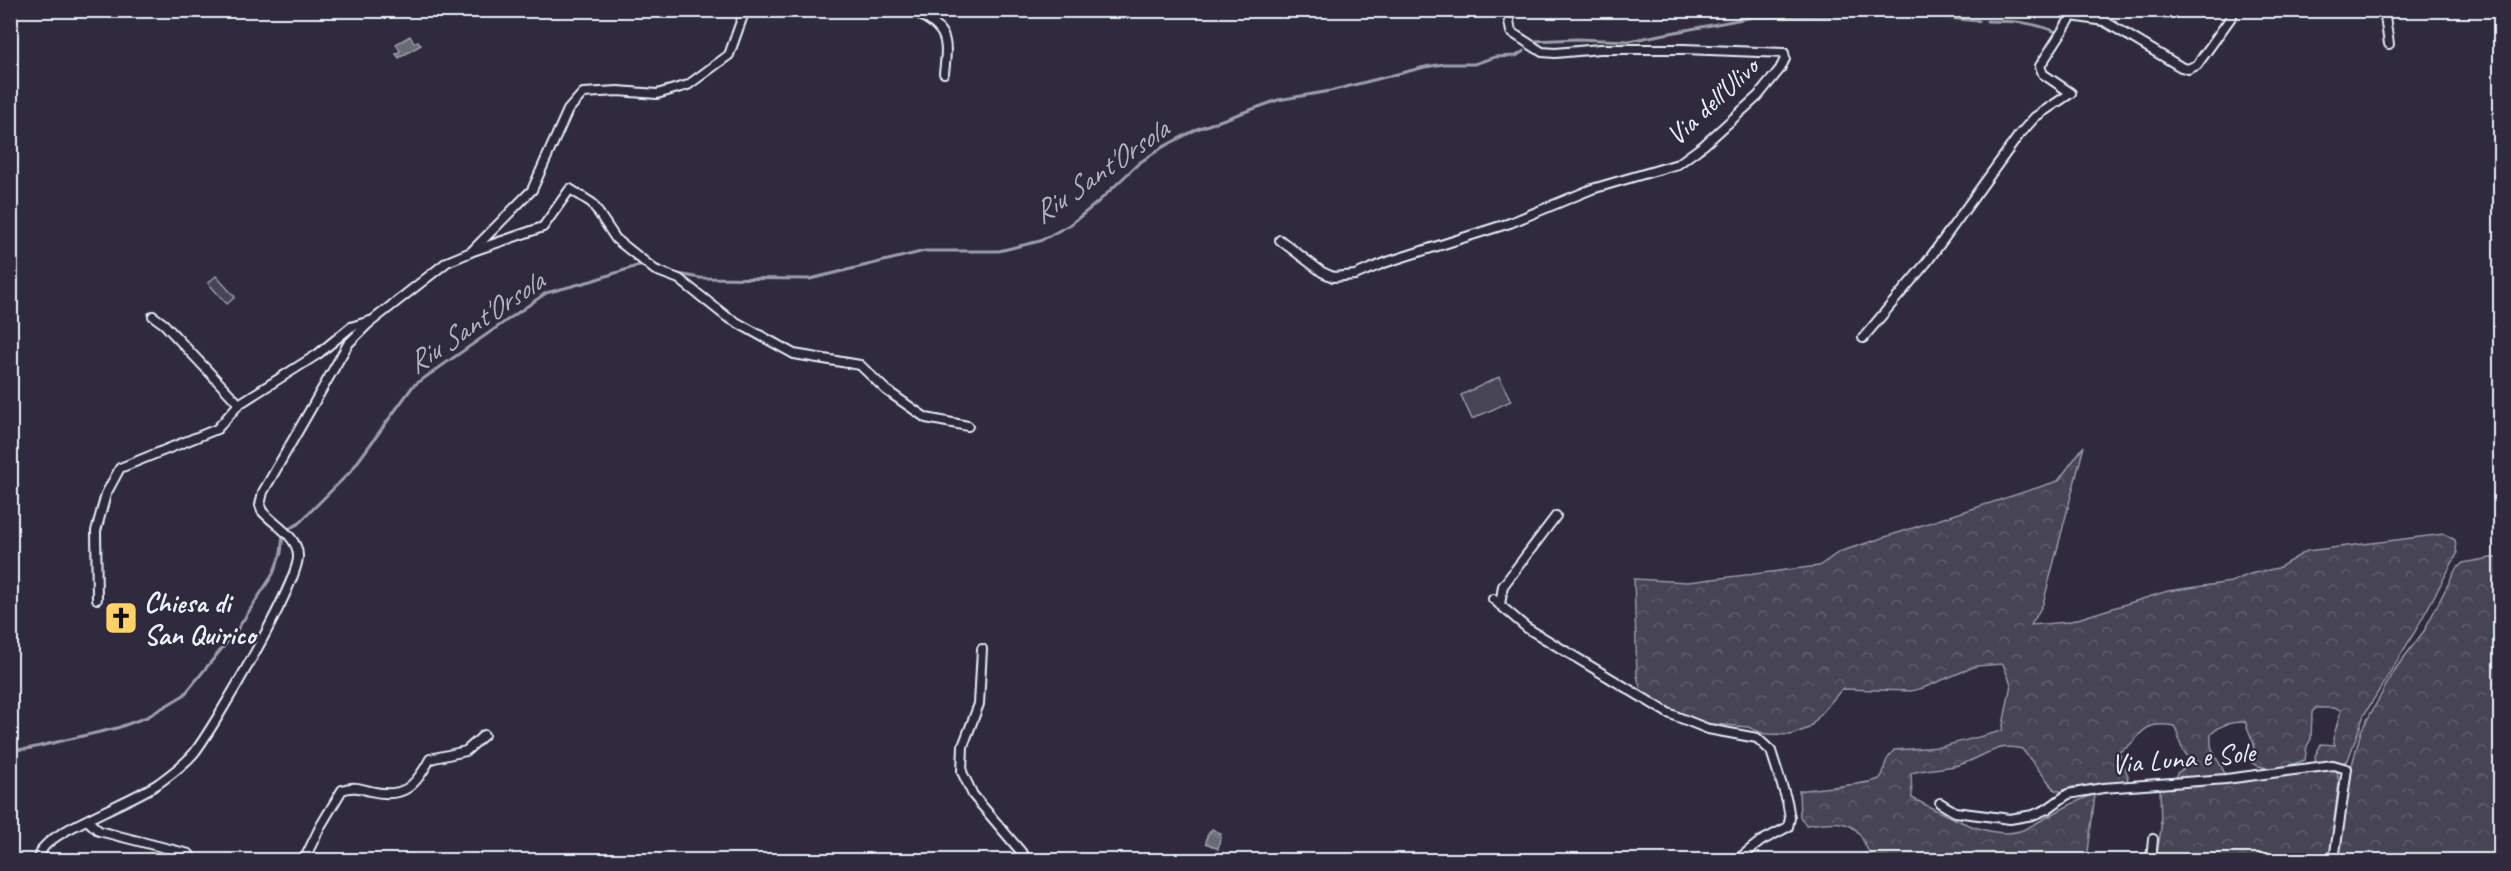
<svg xmlns="http://www.w3.org/2000/svg" width="2511" height="871" viewBox="0 0 2511 871" font-family="Caveat,sans-serif">
<defs>
<pattern id="forest-crowns" width="20" height="18" patternUnits="userSpaceOnUse" patternTransform="scale(1.5)"><rect width="20" height="18" fill="#464455"/><path d="M2 6a3 3 0 1 1 6 0M12 15a3 3 0 1 1 6 0" fill="none" stroke="#615f6e"/></pattern>
<pattern id="water-waves" width="16" height="10" patternUnits="userSpaceOnUse" patternTransform="scale(1.5)"><rect width="16" height="10" fill="#696978"/><path d="M0 5q4-4 8 0t8 0" fill="none" stroke="#7e7f8c"/></pattern>
</defs>
<rect width="100%" height="100%" fill="#2f2a3d"/>
<filter id="ink" filterUnits="userSpaceOnUse"><feTurbulence type="fractalNoise" baseFrequency=".0167" numOctaves="2"/><feDisplacementMap in="SourceGraphic" scale="12" xChannelSelector="R" yChannelSelector="G"/><feConvolveMatrix kernelMatrix="1 2 1 2 8 2 1 2 1" color-interpolation-filters="sRGB"/></filter>
<g filter="url(#ink)">
<!-- forest -->
<g fill="url(#forest-crowns)" stroke="#979aa6" stroke-width="1.5">
<path d="M2084,446L2043,604L2031,625L2068,622L2168,591L2231,582L2250,574L2278,568L2307,551L2444,534L2455,540L2457,554L2416,630L2364,715L2348,760L2343,763H2316L2315,756L2321,744L2335,745L2333,739L2341,710L2333,708H2316L2312,712L2311,739L2307,746L2305,760C2286,767 2271,773 2252,763L2254,744L2245,722C2231,722 2221,724 2211,734C2209,754 2218,757 2225,774L2220,777L2175,781L2177,773L2191,764C2189,756 2184,753 2181,746C2178,739 2179,733 2174,726C2137,719 2142,742 2119,752L2128,776L2127,782L2122,785L2072,787L2064,792L2055,790L2022,749C1995,741 1978,762 1954,766C1939,769 1926,769 1911,773L1912,798C1941,812 1993,844 2025,829C2049,817 2069,803 2095,794L2087,860H1893L1871,856C1867,849 1864,842 1860,835C1849,817 1824,823 1806,825L1800,817L1799,791C1815,788 1869,785 1879,779C1885,774 1883,768 1886,762C1887,758 1892,754 1894,750L1940,747L2002,731L2011,684L2003,664L1976,666L1923,688L1911,691L1842,689L1809,728L1791,735L1765,734L1748,727L1692,722L1643,698L1637,676L1634,579L1688,582L1819,566L1839,552L2058,481Z"/>
<polygon points="2490,558 2500,558 2500,860 2337,860 2348,780 2361,731 2396,668 2424,631 2456,569 2463,563"/>
<polygon points="2332,768 2337,770 2339,782 2329,860 2156,860 2161,829 2160,786"/>
</g>
<!-- green -->
<g fill="#464455" stroke="#979aa6" stroke-width="1.5">
<polygon points="216,276 235,297 227,304 208,283"/>
<polygon points="1499,377 1511,401 1472,419 1461,395"/>
</g>
<!-- water -->
<g fill="url(#water-waves)" stroke="#9c9fab" stroke-width="1.5">
<polygon points="410,36 414,43 418,41 421,45 399,58 396,54 400,51 396,44"/>
<polygon points="1212,829 1221,834 1218,849 1206,843 1207,836"/>
</g>
<g fill="none" stroke-linecap="round" stroke-linejoin="round">
<!-- stream -->
<g stroke="#9c9fab" stroke-width="3">
<path d="M1987,21C2016,21 2032,22 2059,33"/>
<polyline points="1534,41 1577,39 1629,41 1753,17 1885,15 1927,16 1979,21"/>
<polyline points="658,266 673,273 700,278 810,279 925,251 999,251 1040,241 1071,224 1098,202 1139,163 1163,147 1197,129 1278,100 1330,91 1425,67 1444,64 1474,64 1495,57 1516,56 1524,51"/>
<polyline points="286,530 298,524 351,471 413,386 546,293 591,281 640,265"/>
<polyline points="10,750 27,749 117,728 147,717 184,695 237,630 273,574 281,553 283,535"/>
</g>
<!-- minor casing -->
<g stroke="#e8f1f8" stroke-width="12">
<g id="minor">
<path d="M913,10C946,30 949,35 944,73"/>
<polyline points="2062,10 2072,16 2104,21 2181,67 2188,69 2197,65 2232,16 2233,10"/>
<polyline points="2384,10 2389,44"/>
<polyline points="1280,240 1322,272 1333,277 1355,275 1384,263 1510,223 1592,189 1678,164 1704,145 1758,96 1780,69 1785,59 1784,53 1684,49 1600,49 1555,53 1542,52 1511,32 1507,10"/>
<polyline points="473,251 543,227 570,189 592,203 616,239 655,270 679,279 727,317 794,354 860,365 886,390 926,418 968,426"/>
<polyline points="153,316 164,324 239,404 318,354 351,327 370,321"/>
<polyline points="1863,338 1927,262 2019,135 2035,117 2071,93 2043,74 2040,66 2072,16"/>
<polyline points="97,599 96,531 106,494 120,468 217,429 239,404"/>
<polyline points="1493,599 1527,628 1668,713 1708,729 1757,738 1771,751 1787,801 1790,818 1788,827 1761,841 1737,860"/>
<polyline points="1500,605 1503,586 1556,516"/>
<polyline points="982,649 979,704 963,746 962,772 973,795 1028,860"/>
<polyline points="1940,803 1955,812 2010,819 2033,815 2047,809 2068,794 2103,788 2226,779 2333,765 2347,769 2334,860"/>
<polyline points="88,821 99,831 189,854 193,860"/>
<path d="M38,860C40,857 41,851 43,848C58,828 133,801 159,783C170,775 185,764 194,753C213,729 299,582 298,556C298,536 274,525 262,511L260,505L263,492L348,344L368,324L447,262L471,252L532,190L568,110L583,93L618,91L657,94L688,85L729,55L745,10"/>
<path d="M304,860L320,827L342,790C352,786 359,788 370,791C403,799 415,787 430,759L466,751L484,735"/>
<polyline points="2151,860 2153,839"/>
</g>
</g>
<!-- minor -->
<use href="#minor" stroke="#2f2a3d" stroke-width="8"/>
</g>
</g>
<!-- icons -->
<defs>
<g id="church-square" transform="scale(1.725)"><rect x="-9" y="-9" width="18" height="18" rx="4" fill="#ffd166" stroke="#2f2a3d"/><path d="M-1.2-6h2.4v3.5h3.3v2.4h-3.3V6h-2.4V-.1h-3.3v-2.4h3.3Z" fill="#111"/></g>
</defs>
<g fill-rule="evenodd">
<use href="#church-square" x="121" y="618"/>
</g>
<g text-anchor="middle" dominant-baseline="central" stroke-width="4.5" stroke-linejoin="round" paint-order="stroke">
<!-- street labels -->
<g font-size="28" fill="#e8f1f8" stroke="#2f2a3d">
<text transform="translate(1712 101) rotate(-43)">Via dell'Ulivo</text>
<text transform="translate(2183 758) rotate(-5)">Via Luna e Sole</text>
</g>
<!-- poi labels -->
<g font-size="28" font-weight="bold" fill="#e8f1f8" stroke="#2f2a3d" text-anchor="start">
<text x="144" y="602">Chiesa di<tspan x="144" dy="32">San Quirico</tspan></text>
</g>
<!-- water labels -->
<g font-size="30" font-style="italic" fill="#afb4be" stroke="#2f2a3d">
<text transform="translate(1100 171) rotate(-35)">Riu Sant'Orsola</text>
<text transform="translate(475 322) rotate(-34)">Riu Sant'Orsola</text>
</g>
</g>
<!-- margin -->
<rect width="2511" height="871" fill="none" stroke="#2f2a3d" stroke-width="36"/>
<rect x="18" y="18" width="2475" height="835" fill="none" stroke="#e8f1f8" stroke-width="2" filter="url(#ink)"/>
</svg>
